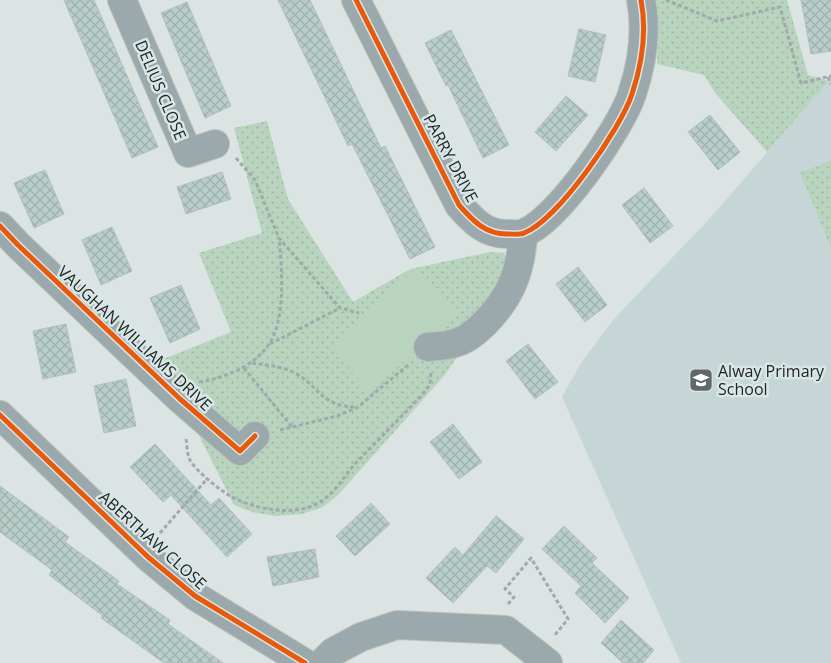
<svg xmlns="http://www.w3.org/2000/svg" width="831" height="663" viewBox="0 0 831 663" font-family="'Open Sans',sans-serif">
<defs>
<pattern id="grass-dots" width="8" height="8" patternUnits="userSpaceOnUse" patternTransform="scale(1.25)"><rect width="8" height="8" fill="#b8d4be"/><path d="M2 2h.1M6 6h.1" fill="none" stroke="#9eb6a3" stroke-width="1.8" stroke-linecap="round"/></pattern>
<pattern id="building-cross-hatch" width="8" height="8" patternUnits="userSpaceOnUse" patternTransform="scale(1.25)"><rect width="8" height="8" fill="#b8cec9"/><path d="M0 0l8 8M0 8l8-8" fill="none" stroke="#9eb1ac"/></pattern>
</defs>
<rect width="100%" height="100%" fill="#dce3e3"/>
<!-- built -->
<polygon fill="#c6d5d5" points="831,80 831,663 681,663 562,397 581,363 614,319 711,217 829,81"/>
<!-- grass -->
<g fill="url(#grass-dots)">
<polygon points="654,0 787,0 808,75 829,81 767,152 716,94 704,75 657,64 658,14"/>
<polygon points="267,121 288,199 353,302 410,269 490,252 504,253 509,263 497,300 444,376 338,495 323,507 302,514 275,516 252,512 234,505 161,360 231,332 199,253 262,233 234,128"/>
<polygon points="831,160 831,248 800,173"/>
</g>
<!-- garden -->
<polygon fill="#b8d4be" points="416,269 456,314 370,392 330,348"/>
<!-- building -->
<g fill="url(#building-cross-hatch)" stroke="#b8bdbc">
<polygon points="64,0 94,0 158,147 132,158"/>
<polygon points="278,0 310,0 381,148 385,146 435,247 410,259 352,144 348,146"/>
<polygon points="801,0 831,0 831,51 811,54"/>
<polygon points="187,2 231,106 205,118 161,13"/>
<polygon points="579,29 606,35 595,82 568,76"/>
<polygon points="451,30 509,145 483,158 448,85 446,86 425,43"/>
<polygon points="566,96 588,115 556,151 535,132"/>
<polygon points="710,115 740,152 718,170 688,132"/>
<polygon points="45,170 64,214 34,228 14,183"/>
<polygon points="222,172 231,199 186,214 177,187"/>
<polygon points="644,188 673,226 650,243 622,205"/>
<polygon points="112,227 132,271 101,285 82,240"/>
<polygon points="578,267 607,305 585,322 556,284"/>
<polygon points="181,285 200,329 170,343 150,298"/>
<polygon points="66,324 76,372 43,379 33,331"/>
<polygon points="528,344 558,382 535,399 506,361"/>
<polygon points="126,379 136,426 104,433 94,386"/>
<polygon points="453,424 482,462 459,479 430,442"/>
<polygon points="155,444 211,505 219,498 252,534 227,557 171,495 163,502 130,467"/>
<polygon points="0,486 69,537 65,542 119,581 117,584 170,620 168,624 223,663 164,663 101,618 103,616 49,575 52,570 0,532"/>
<polygon points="371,503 390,524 355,556 336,536"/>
<polygon points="496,516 524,539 496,573 487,566 453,603 426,578 455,547 463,555"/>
<polygon points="564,526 597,558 592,563 629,598 605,623 575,593 581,586 542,549"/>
<polygon points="315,549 319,577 273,586 267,557"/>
<polygon points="621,620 654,650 643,663 623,663 601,643"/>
</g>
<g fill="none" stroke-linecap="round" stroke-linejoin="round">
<!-- minor casing -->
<g stroke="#bbc0c0" stroke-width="30">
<g id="minor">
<polyline points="122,0 188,153 215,144"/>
<path d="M356,0L459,205C473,221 486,235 509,234C514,234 520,235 524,233C558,220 621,128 632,94C642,64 647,31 641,0"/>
<polyline points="0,226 18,245 180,399 240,451 255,436"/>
<path d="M428,347C437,346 447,346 455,343C467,340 476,332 484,324C511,297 521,271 523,234"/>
<polyline points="0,415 148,557 195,596 305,663"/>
<polyline points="322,663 333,652 361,637 397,625 506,630 548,663"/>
</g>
</g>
<!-- path -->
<g stroke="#a0a9ac" stroke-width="3" stroke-dasharray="4 2.5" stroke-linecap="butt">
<polyline points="666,0 717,21 780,7 801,83 831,76"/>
<polyline points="828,77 831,84"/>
<polyline points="236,158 255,180 279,238 340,308 359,313"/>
<polyline points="270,344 340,308"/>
<path d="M252,363C265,365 278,366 291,371C319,384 319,406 355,407"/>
<polyline points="244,368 292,427"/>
<path d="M199,382C213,380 224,376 236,371C249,365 261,356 269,344C286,319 282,267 279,238"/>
<polyline points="280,430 337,416 358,407 409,364"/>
<path d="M186,439C187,445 187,452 189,458C193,469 220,490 230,496C258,511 305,520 330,494C340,485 347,472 357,462C379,439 401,417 423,394L430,384L431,371"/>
<polyline points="160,533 207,479"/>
<polyline points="508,604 514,597 505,589 531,558 568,619 554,636"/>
</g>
<!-- minor -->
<use href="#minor" stroke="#9ba8ac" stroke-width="28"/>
<!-- cycleway casing -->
<g stroke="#d9e6e6" stroke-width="8">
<g id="cycleway">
<path d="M356,0L459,205C473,221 486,235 509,234C514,234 520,235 524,233C558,220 621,128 632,94C642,64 647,31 641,0"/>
<polyline points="0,226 18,245 180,399 240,451 255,436"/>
<polyline points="0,415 148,557 195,596 305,663"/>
</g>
</g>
<!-- cycleway -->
<use href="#cycleway" stroke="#e8590c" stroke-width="5"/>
</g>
<!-- icons -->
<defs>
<g id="school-square" transform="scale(1.25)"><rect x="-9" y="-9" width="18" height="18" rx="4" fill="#626868" stroke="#d9e6e6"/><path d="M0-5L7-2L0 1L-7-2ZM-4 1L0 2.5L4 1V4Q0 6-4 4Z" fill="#fff"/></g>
</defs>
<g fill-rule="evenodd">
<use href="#school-square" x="701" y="380"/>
</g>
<g text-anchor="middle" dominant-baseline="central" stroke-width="5" stroke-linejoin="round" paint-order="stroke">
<!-- street labels -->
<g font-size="16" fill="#212626" stroke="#d9e6e6">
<text transform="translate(161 90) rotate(67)">DELIUS CLOSE</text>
<text transform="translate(451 158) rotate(62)">PARRY DRIVE</text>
<text transform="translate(135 338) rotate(43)">VAUGHAN WILLIAMS DRIVE</text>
<text transform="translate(153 540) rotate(42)">ABERTHAW CLOSE</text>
</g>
<!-- poi labels -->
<g font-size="16" fill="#212626" stroke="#d9e6e6" text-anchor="start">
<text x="718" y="371">Alway Primary<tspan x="718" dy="18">School</tspan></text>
</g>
</g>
</svg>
